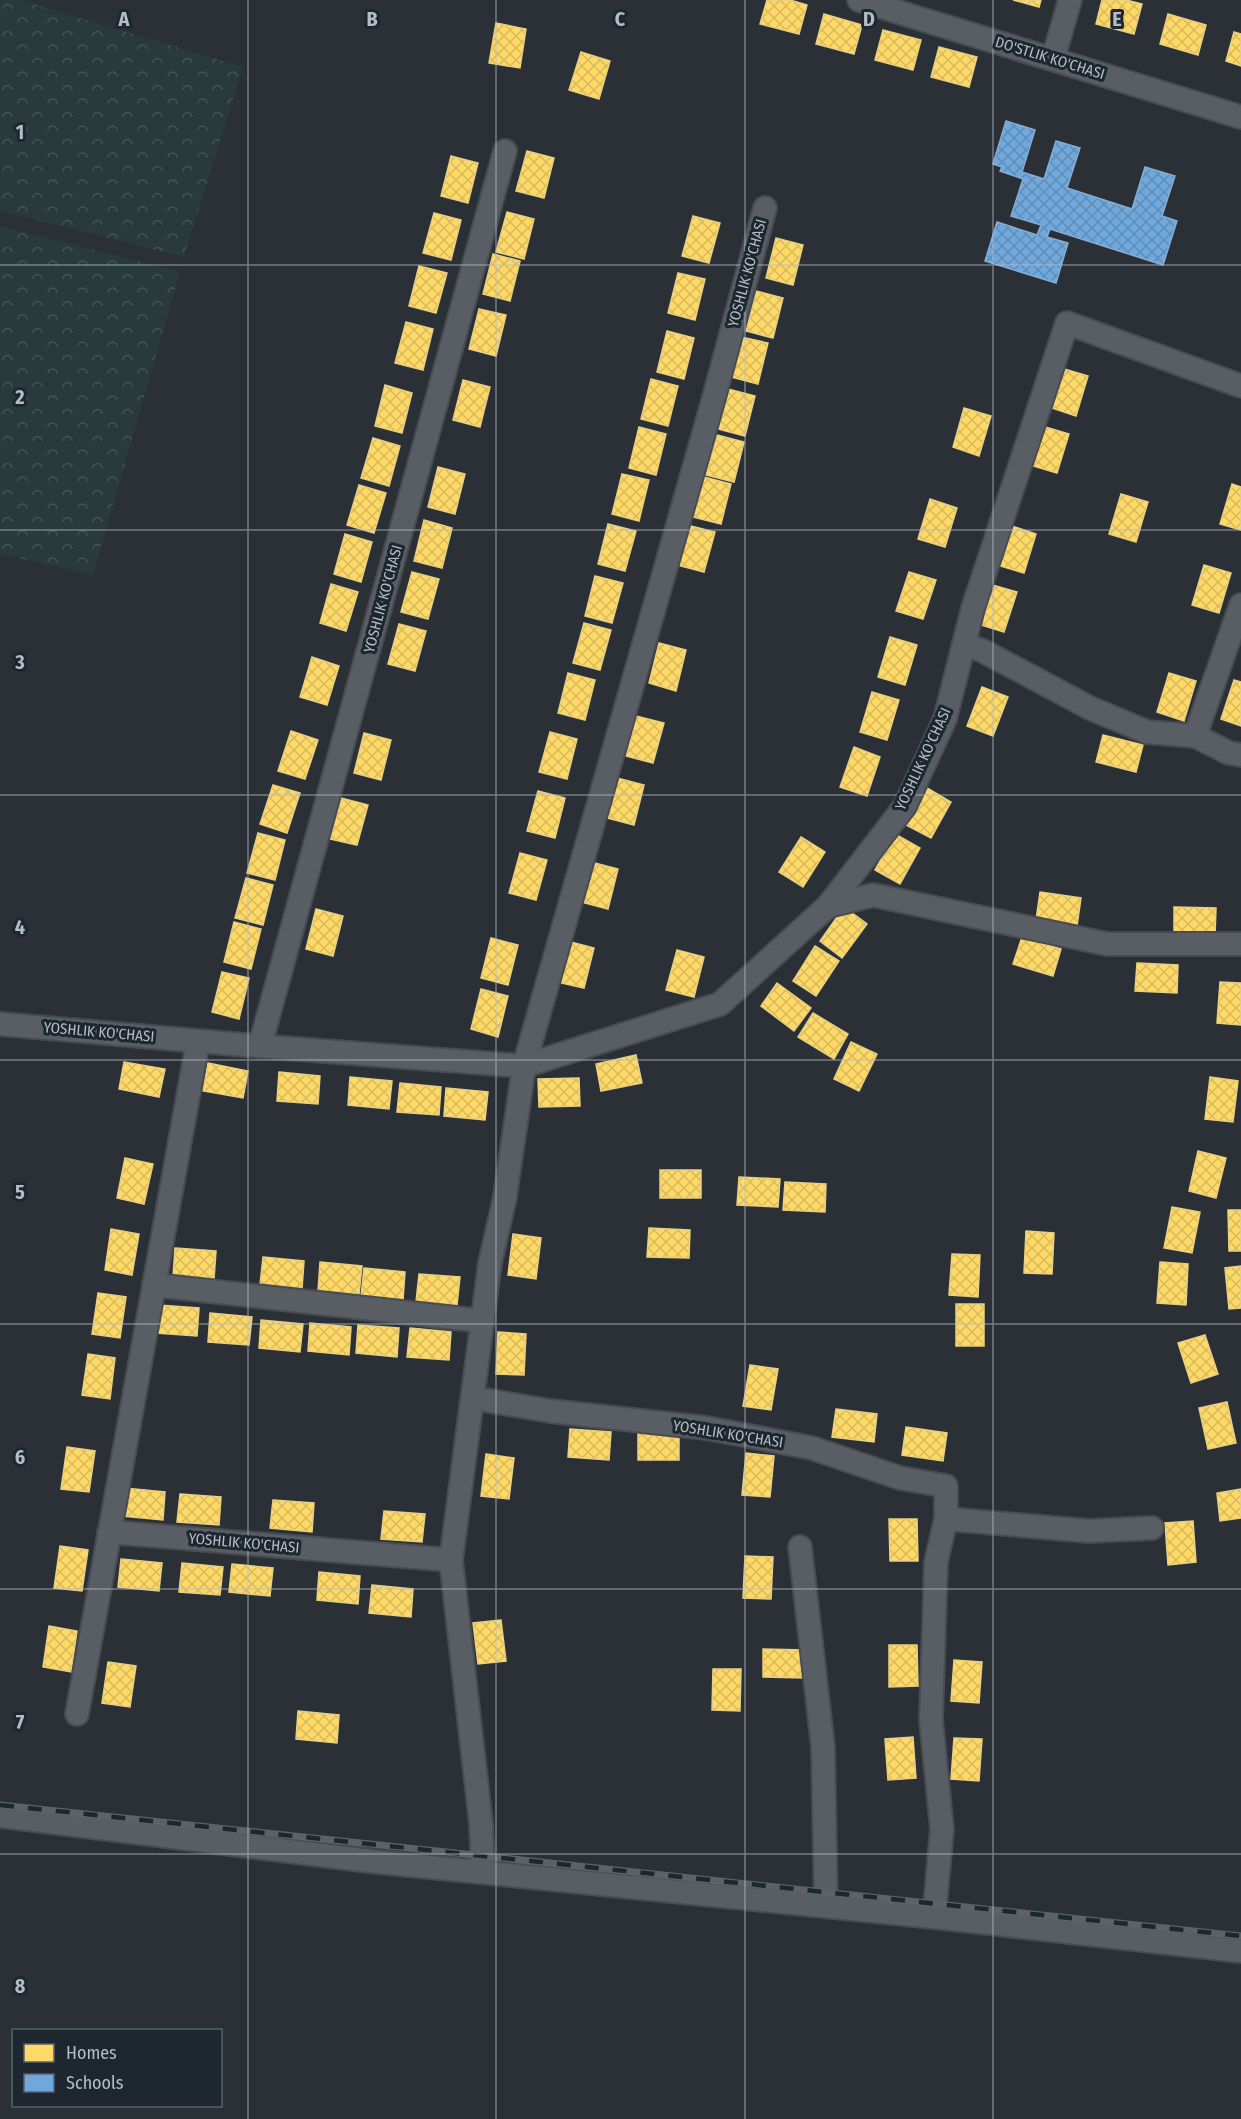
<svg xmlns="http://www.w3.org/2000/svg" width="1241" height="2119" viewBox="0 0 1241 2119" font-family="'Fira Sans Condensed',sans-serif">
<defs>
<pattern id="forest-crowns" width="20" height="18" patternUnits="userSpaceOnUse" patternTransform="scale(1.5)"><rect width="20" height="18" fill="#283a3c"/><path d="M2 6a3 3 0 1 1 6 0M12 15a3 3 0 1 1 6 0" fill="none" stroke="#455557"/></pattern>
<pattern id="homes-cross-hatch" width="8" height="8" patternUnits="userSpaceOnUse" patternTransform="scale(1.5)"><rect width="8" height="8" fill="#ffd966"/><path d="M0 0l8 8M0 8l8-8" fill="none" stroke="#d7b95e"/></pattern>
<pattern id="schools-cross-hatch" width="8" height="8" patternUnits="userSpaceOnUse" patternTransform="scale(1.5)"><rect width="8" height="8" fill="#6fa8dc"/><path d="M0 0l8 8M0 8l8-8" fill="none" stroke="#618cb4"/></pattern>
</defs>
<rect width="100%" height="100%" fill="#2a3036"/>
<!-- forest -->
<g fill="url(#forest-crowns)">
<polygon points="0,0 20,0 243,67 184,257 0,211"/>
<polygon points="0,226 180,272 93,575 0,554"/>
</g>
<!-- homes -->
<g fill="url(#homes-cross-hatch)" stroke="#e8d083" stroke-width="1.5">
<polygon points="767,0 790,0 807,5 799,34 760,24"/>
<polygon points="1013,0 1041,0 1039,7"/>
<polygon points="1102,0 1126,0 1142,4 1134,34 1096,24"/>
<polygon points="824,14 862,25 854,54 816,44"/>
<polygon points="1168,14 1206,25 1198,55 1160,44"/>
<polygon points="496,23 526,29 520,68 489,63"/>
<polygon points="883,30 921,40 913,70 875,60"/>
<polygon points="1234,32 1241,34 1241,66 1226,61"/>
<polygon points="939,47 977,57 969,87 931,77"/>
<polygon points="581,52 610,61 599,99 569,90"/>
<polygon points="527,151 554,158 544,198 516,191"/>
<polygon points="451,156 478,163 468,203 441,196"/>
<polygon points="507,212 534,219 524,259 496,252"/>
<polygon points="434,213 461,220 451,260 423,253"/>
<polygon points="693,216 720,223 709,263 682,256"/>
<polygon points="776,238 803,245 793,285 766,278"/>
<polygon points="493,254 520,261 510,301 483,294"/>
<polygon points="419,266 447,273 436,313 409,306"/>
<polygon points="678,273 705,279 695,320 668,313"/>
<polygon points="756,291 783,298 773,338 746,331"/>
<polygon points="479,309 506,315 496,356 469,349"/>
<polygon points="406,322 433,329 423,370 395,363"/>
<polygon points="667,331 694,338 684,379 657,372"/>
<polygon points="741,337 768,343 758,384 731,377"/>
<polygon points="1061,368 1088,376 1076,416 1049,407"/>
<polygon points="651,379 678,386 668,426 641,419"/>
<polygon points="463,380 490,387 480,427 453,420"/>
<polygon points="385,385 412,393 402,433 375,426"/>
<polygon points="728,389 755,396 745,436 718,429"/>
<polygon points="964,408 991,416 979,456 953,447"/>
<polygon points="1042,426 1069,434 1057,473 1030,465"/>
<polygon points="639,427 666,434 656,475 629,468"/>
<polygon points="717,435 744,442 734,482 706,475"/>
<polygon points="373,438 400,446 389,486 361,478"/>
<polygon points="438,467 465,474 455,514 428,507"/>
<polygon points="622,474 649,480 639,521 612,514"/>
<polygon points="704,477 731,484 721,524 693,517"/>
<polygon points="1232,484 1241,487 1241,530 1220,524"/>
<polygon points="359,485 386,493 374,533 347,525"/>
<polygon points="1121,494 1148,502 1136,542 1109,534"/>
<polygon points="930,499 957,508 945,547 918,539"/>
<polygon points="424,520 452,528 442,568 414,561"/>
<polygon points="608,524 636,531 625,571 598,564"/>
<polygon points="687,525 715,532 704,572 677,565"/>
<polygon points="1009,525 1036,534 1024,573 997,565"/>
<polygon points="345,534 372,542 361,582 334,574"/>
<polygon points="1204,565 1231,573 1219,613 1192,605"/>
<polygon points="412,572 439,579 428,619 401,612"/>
<polygon points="909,572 936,580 923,619 896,611"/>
<polygon points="595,576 623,583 612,623 585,616"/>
<polygon points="331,584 358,592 346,631 320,623"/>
<polygon points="989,584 1017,592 1004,632 978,624"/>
<polygon points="584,623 611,630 600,670 573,663"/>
<polygon points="399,624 426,631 415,671 388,664"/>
<polygon points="890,637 917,645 905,685 878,677"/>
<polygon points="659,643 686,650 676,691 649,683"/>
<polygon points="312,657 339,666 327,705 300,697"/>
<polygon points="568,673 595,680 585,720 558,713"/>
<polygon points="1169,673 1196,681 1184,721 1157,712"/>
<polygon points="1234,680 1241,682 1241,726 1221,719"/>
<polygon points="982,687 1008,697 993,736 967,726"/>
<polygon points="872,692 899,700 887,740 860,732"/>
<polygon points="636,716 664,723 653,763 626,756"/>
<polygon points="291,731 318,740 305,779 278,771"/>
<polygon points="550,732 577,739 567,779 539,772"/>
<polygon points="364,733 391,740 381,780 354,773"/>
<polygon points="1103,735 1143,745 1136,772 1096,762"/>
<polygon points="854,747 880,757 867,796 840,787"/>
<polygon points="617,778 644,785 634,825 607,818"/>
<polygon points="273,785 300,793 287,833 260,824"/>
<polygon points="927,788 951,802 931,838 906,825"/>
<polygon points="538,791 565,798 555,838 527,831"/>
<polygon points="341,798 368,805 357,845 330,839"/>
<polygon points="258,833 285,840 275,880 247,873"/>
<polygon points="895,834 920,848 900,884 875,870"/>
<polygon points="801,837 825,852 803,887 779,872"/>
<polygon points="520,853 547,860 536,900 509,893"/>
<polygon points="591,862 618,869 608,909 581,902"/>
<polygon points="246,878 273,885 263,925 235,918"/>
<polygon points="1040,892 1081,898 1077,926 1036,920"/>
<polygon points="844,907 867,924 842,958 820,941"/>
<polygon points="1174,907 1216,908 1215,936 1174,936"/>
<polygon points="316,909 343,916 333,956 306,949"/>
<polygon points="234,922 261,929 251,969 224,962"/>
<polygon points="1022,937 1061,949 1053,976 1013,964"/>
<polygon points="491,938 518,945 508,985 481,978"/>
<polygon points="567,941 594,948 584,988 557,982"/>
<polygon points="815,946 839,961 816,996 793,981"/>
<polygon points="677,950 704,957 694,997 666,990"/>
<polygon points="1137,963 1178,965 1177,993 1135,991"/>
<polygon points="222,972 249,978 239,1019 212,1012"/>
<polygon points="1220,982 1241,983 1241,1025 1217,1023"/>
<polygon points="777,983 811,1008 794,1031 761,1006"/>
<polygon points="481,989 508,996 498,1037 471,1029"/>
<polygon points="813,1013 848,1034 834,1059 798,1037"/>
<polygon points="851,1042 877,1054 859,1091 834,1079"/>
<polygon points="636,1055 642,1083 601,1091 596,1064"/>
<polygon points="124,1062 165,1069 159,1097 119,1089"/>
<polygon points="208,1063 248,1071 243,1098 203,1091"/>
<polygon points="279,1072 320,1076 318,1104 277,1101"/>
<polygon points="350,1077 392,1081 389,1109 348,1105"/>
<polygon points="1210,1077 1238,1081 1233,1122 1205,1119"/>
<polygon points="579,1078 580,1106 539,1107 538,1079"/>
<polygon points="400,1083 441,1087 439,1115 397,1112"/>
<polygon points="446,1088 488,1092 485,1120 444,1116"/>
<polygon points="1198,1151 1226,1158 1216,1198 1189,1191"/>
<polygon points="125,1158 153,1164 144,1204 117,1198"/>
<rect x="660" y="1170" width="41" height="28"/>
<polygon points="739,1177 780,1179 778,1207 737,1205"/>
<polygon points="785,1182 826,1184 825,1212 783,1210"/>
<polygon points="1172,1207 1200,1212 1192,1253 1164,1248"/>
<polygon points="1228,1210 1241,1210 1241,1251 1229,1251"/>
<polygon points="649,1228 690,1230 689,1258 647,1257"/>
<polygon points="111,1229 139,1234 132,1275 105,1270"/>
<polygon points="1026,1231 1054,1233 1052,1274 1024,1273"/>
<polygon points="513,1234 541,1238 536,1279 508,1275"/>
<polygon points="175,1248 216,1251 214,1279 173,1276"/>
<polygon points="952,1254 980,1255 978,1297 949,1295"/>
<polygon points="263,1257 304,1261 302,1289 260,1285"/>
<polygon points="320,1262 362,1266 359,1294 318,1291"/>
<polygon points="1160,1262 1188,1264 1186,1305 1157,1303"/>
<polygon points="1241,1266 1241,1308 1229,1309 1225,1268"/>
<polygon points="364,1268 405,1272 403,1300 361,1296"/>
<polygon points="419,1274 460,1277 457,1305 416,1302"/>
<polygon points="98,1293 126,1297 120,1338 92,1334"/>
<rect x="956" y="1304" width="28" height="42"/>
<polygon points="158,1305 199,1308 197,1336 156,1333"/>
<polygon points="210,1313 252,1317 249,1345 208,1342"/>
<polygon points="261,1320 303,1324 300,1352 259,1348"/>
<polygon points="310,1323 351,1327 349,1355 308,1351"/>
<polygon points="358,1325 399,1328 397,1357 356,1353"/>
<polygon points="410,1328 451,1332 449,1360 407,1357"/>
<polygon points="498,1332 526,1334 524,1375 496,1374"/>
<polygon points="1205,1335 1218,1374 1191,1383 1178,1343"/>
<polygon points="88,1354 115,1358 110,1399 82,1395"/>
<polygon points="750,1365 778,1369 771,1410 743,1406"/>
<polygon points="1227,1402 1236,1443 1208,1449 1199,1408"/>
<polygon points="836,1409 877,1414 874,1442 832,1437"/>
<polygon points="906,1427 947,1433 943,1461 902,1455"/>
<polygon points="570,1429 611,1432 609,1460 568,1457"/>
<polygon points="638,1431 679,1432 679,1460 638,1460"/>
<polygon points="67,1447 95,1451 89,1492 61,1489"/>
<polygon points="746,1453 774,1456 770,1497 742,1495"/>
<polygon points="486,1454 514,1458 509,1499 481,1496"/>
<polygon points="124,1488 165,1492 163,1520 122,1516"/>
<polygon points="1241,1489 1241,1518 1220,1521 1217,1493"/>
<polygon points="180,1494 221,1497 219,1525 177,1522"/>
<polygon points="273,1500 314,1503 312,1532 270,1528"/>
<polygon points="384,1511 425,1514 422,1542 381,1539"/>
<polygon points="889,1519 917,1519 918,1561 890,1561"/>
<polygon points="1193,1521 1196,1562 1168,1565 1165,1523"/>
<polygon points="60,1546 88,1550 82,1591 54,1588"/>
<polygon points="745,1556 773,1557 771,1599 743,1598"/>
<polygon points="121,1559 162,1563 159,1591 118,1587"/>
<polygon points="182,1563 223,1567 220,1595 179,1592"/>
<polygon points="232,1564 273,1568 270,1596 229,1592"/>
<polygon points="319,1572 360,1576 358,1604 317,1600"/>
<polygon points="372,1585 413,1589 411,1617 369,1613"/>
<polygon points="501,1620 506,1661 478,1664 473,1623"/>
<polygon points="49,1626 77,1631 71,1672 43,1667"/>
<polygon points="889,1645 917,1645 918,1686 889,1687"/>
<polygon points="763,1649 805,1650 804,1678 763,1677"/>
<polygon points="954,1660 982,1662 979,1703 951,1701"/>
<polygon points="108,1662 136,1666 130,1707 102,1703"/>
<polygon points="713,1669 741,1669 740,1711 712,1710"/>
<polygon points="298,1711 339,1715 337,1743 296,1739"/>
<polygon points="913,1737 916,1778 888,1780 885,1739"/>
<polygon points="954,1738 982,1739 979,1781 951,1779"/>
</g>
<!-- schools -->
<polygon fill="url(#schools-cross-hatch)" stroke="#84aed6" stroke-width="1.5" points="1006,121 1035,130 1022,172 1044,179 1056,141 1080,148 1067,188 1132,209 1145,167 1175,176 1162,216 1177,221 1163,265 1050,229 1047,237 1068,243 1056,283 985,261 997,222 1037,235 1041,225 1011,216 1023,179 1000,171 1002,167 993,164"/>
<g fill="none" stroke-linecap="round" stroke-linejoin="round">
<!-- minor casing -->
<g stroke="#484c51" stroke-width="26">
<g id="minor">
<polyline points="859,0 1241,117"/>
<polyline points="1053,59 1070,0"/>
<polyline points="1241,605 1195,736 1229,753 1241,755"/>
<polyline points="964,644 983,651 1090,708 1147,732 1195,736"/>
<polyline points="828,906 873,895 1107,944 1241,944"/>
<polyline points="0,1024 245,1045 524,1066 720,1004 828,906 905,806 945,719 973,608 1067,323 1241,386"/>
<polyline points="260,1046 505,151"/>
<polyline points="154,1285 483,1321"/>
<polyline points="473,1398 550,1411 707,1428 812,1448 900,1478 946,1486 946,1519 936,1562 931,1720 942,1829 934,1917"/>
<polyline points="946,1519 1089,1531 1152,1528"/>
<polyline points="109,1532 451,1560"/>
<polyline points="800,1547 823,1747 826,1906"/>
<polyline points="77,1714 198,1041"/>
<polyline points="0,1816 378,1862 934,1917 1241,1951"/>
<polyline points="483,1872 481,1824 451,1560 490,1263 505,1197 524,1066 713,401 765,208"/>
</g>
</g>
<!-- minor -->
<use href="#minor" stroke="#595e64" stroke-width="22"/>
<!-- rail casing -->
<g stroke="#5e6268" stroke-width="7">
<polyline id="rail" points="0,1805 1241,1936"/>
</g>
<!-- rail -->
<use href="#rail" stroke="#1e2630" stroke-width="4.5" stroke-dasharray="14" stroke-linecap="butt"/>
</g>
<!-- grid -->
<path fill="none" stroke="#b4bcc7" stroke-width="1.5" stroke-opacity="0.55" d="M248,0V2119M496,0V2119M745,0V2119M993,0V2119M0,265H1241M0,530H1241M0,795H1241M0,1060H1241M0,1324H1241M0,1589H1241M0,1854H1241"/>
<g text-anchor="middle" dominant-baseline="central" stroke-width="6" stroke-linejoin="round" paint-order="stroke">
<!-- street labels -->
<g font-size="15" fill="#b4bcc7" stroke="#1e2630">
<text transform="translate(1050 58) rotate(17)">DO'STLIK KO'CHASI</text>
<text transform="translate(747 273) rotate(-75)">YOSHLIK KO'CHASI</text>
<text transform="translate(383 599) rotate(-75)">YOSHLIK KO'CHASI</text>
<text transform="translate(923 759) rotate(-65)">YOSHLIK KO'CHASI</text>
<text transform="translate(99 1032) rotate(5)">YOSHLIK KO'CHASI</text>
<text transform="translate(728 1434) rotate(9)">YOSHLIK KO'CHASI</text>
<text transform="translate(244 1543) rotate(5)">YOSHLIK KO'CHASI</text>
</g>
</g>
<g font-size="20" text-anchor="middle" font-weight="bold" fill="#b4bcc7" stroke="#1e2630" stroke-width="6" stroke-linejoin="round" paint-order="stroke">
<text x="124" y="26">A</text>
<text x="372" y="26">B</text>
<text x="620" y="26">C</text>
<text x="869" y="26">D</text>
<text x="1117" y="26">E</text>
<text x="20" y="139">1</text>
<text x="20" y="404">2</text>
<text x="20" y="669">3</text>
<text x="20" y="934">4</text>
<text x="20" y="1199">5</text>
<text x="20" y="1464">6</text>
<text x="20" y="1729">7</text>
<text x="20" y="1993">8</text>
</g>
<!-- legend -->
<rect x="12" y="2029" width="210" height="78" fill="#1e2630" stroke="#5a626c" stroke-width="1.5"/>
<rect x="24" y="2044" width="30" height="18" fill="#ffd966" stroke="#5a626c" stroke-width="1.5"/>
<text x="66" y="2059" font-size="18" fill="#b4bcc7">Homes</text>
<rect x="24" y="2074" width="30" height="18" fill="#6fa8dc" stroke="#5a626c" stroke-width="1.5"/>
<text x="66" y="2089" font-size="18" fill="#b4bcc7">Schools</text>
</svg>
